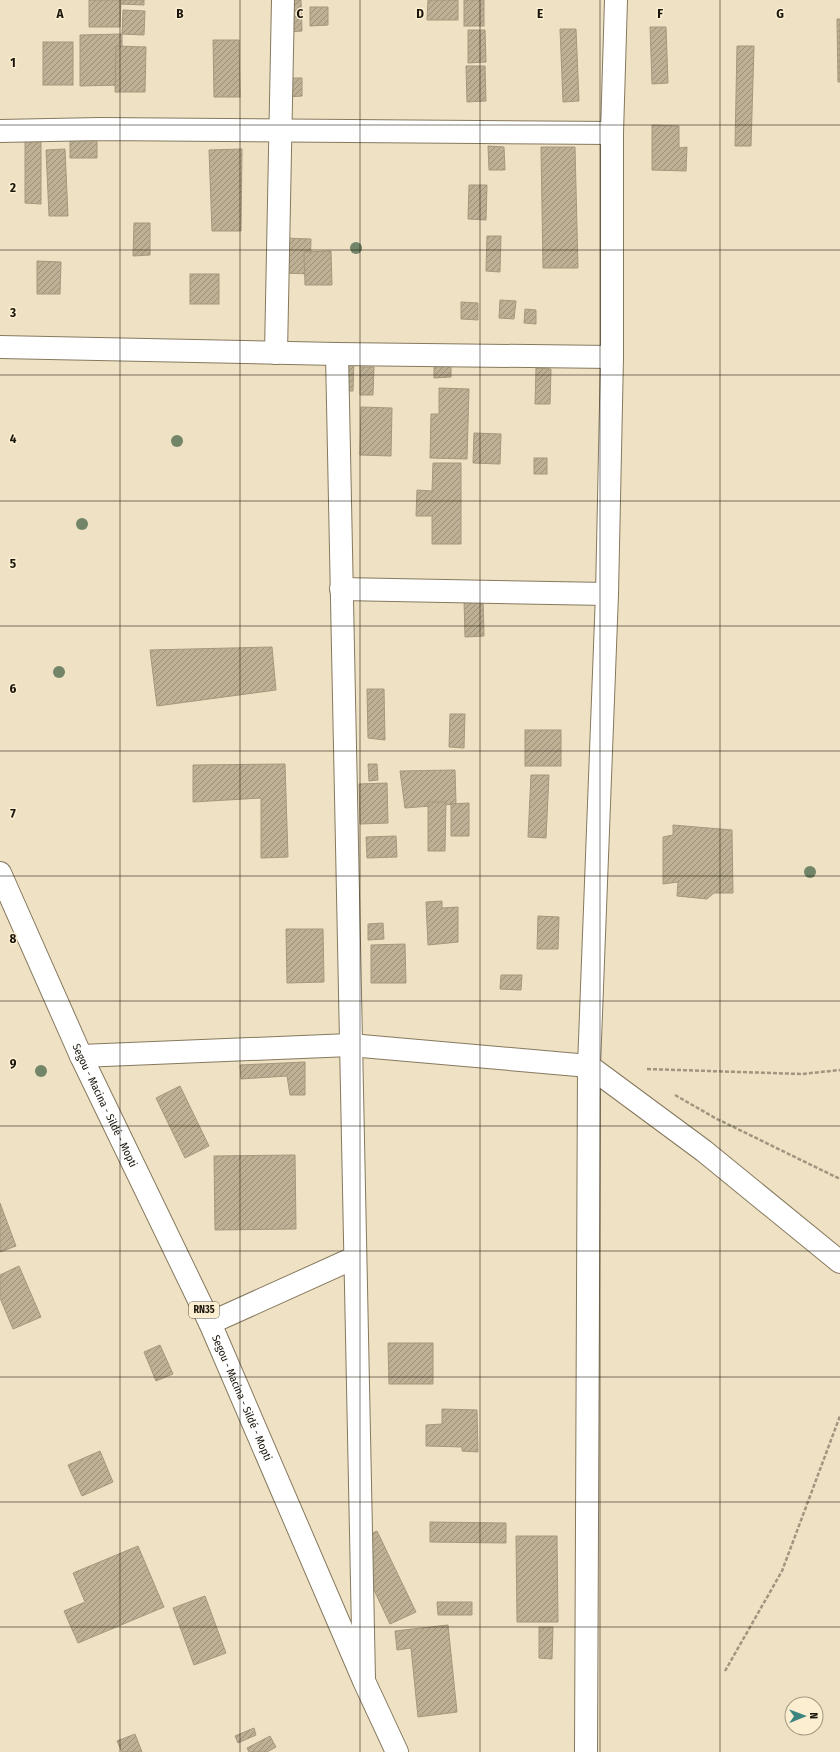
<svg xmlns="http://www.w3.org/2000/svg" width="840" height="1752" viewBox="0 0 840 1752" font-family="'Fira Sans Condensed',sans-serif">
<defs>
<pattern id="building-hatch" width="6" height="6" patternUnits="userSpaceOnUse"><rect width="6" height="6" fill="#beb094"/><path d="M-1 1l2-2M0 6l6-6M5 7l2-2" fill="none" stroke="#9a8e77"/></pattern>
</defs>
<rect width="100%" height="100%" fill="#efe1c3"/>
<!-- building -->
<g fill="url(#building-hatch)" stroke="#a5987c">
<polygon points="89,0 121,0 120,27 89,27"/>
<polygon points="121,0 144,0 144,5 120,4"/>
<polygon points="287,0 301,0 302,31 289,32"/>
<polygon points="428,0 458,0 458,20 427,20"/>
<rect x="464" y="0" width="20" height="26"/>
<polygon points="310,7 328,7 328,25 310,26"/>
<polygon points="123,10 145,11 144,35 122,34"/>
<polygon points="837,19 840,19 840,82 838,82"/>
<polygon points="650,27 666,27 668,83 652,84"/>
<polygon points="560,29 576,29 579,101 563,102"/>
<polygon points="468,30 485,30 486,62 468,63"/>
<polygon points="122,34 122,85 80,86 80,35"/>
<polygon points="213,40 239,40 240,97 214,97"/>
<rect x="43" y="42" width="30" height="43"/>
<polygon points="116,46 146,47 145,92 115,92"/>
<polygon points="737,46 754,46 751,146 735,146"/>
<polygon points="466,66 485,66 486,101 467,102"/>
<polygon points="286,78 302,78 302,96 287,97"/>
<polygon points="652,125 679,126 679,148 687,147 686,171 652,170"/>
<polygon points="41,137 41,204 25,203 25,138"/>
<polygon points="97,137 97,158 70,158 70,138"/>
<polygon points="488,146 504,147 505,170 489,170"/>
<polygon points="541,147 575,147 578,268 543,268"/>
<polygon points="65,149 68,216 49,216 46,150"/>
<polygon points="242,149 241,231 212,231 209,150"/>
<polygon points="469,185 487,185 486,220 468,219"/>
<polygon points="134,223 150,223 150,255 133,256"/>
<polygon points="487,236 501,236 500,272 486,271"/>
<polygon points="284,238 311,239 310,274 283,273"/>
<polygon points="331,251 332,285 305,285 304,252"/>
<polygon points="37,261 61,262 60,294 37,294"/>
<rect x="190" y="274" width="29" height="30"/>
<polygon points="500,300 516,301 514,319 499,318"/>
<polygon points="461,302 478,303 478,320 461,319"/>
<polygon points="525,309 536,310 536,324 524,323"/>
<polygon points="354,358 353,391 339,391 340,359"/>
<polygon points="434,364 451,364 451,377 434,378"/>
<polygon points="360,367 374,367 373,395 360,395"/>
<polygon points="536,368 551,369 550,404 535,404"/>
<polygon points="439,388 469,389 467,459 430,458 431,414 439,414"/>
<polygon points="361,407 392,408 391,456 360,455"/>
<polygon points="474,433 501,434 500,464 473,463"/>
<rect x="534" y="458" width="13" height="16"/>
<polygon points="433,463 461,463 461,544 432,544 432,516 416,516 417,490 432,491"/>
<polygon points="464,599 483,599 484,636 465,637"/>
<polygon points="272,647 276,690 157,706 150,650"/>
<polygon points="367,689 384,689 385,740 368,738"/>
<polygon points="450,714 465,714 464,748 449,747"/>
<rect x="525" y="730" width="36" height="36"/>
<polygon points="285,764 288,857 261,858 261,798 193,802 193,765"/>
<polygon points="368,764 377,764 378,780 369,781"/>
<polygon points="455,770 456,804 405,808 400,771"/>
<polygon points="531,775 549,775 546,838 528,837"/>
<polygon points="387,783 388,823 360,824 359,784"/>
<polygon points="428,802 446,802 445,851 428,851"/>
<polygon points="469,803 469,836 451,836 451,804"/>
<polygon points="673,825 732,830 733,893 714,893 707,899 677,896 678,882 663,884 663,837 673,835"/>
<polygon points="396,836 397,857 367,858 366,837"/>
<polygon points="442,901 442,908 458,907 458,942 428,945 426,902"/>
<polygon points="538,916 559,917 558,949 537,949"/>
<polygon points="383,923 384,939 368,940 368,924"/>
<polygon points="286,929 323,929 324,982 287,983"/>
<polygon points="405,944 406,983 371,983 371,945"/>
<polygon points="501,975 522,975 521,990 500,989"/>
<polygon points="305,1062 305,1095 290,1095 287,1076 241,1079 240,1065"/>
<polygon points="180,1086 209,1146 185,1158 156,1098"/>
<polygon points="295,1155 296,1229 215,1230 214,1156"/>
<polygon points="0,1203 16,1246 0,1252"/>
<polygon points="19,1266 41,1317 13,1329 0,1298 0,1275"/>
<polygon points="388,1343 433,1343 433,1384 389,1384"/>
<polygon points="160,1345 173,1374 156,1381 144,1352"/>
<polygon points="442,1409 477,1410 478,1452 462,1451 462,1447 426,1446 426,1425 442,1424"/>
<polygon points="100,1451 113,1482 82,1496 68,1465"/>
<polygon points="430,1522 506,1523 506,1543 430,1542"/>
<polygon points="377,1531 416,1612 390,1624 352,1543"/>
<polygon points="516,1536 557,1536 558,1622 517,1622"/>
<polygon points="138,1546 164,1607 78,1643 64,1611 85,1602 73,1573"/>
<polygon points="205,1596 226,1653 194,1665 173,1608"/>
<polygon points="437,1602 472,1602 472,1615 438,1615"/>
<polygon points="448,1625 457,1712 418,1717 411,1648 397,1650 395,1631"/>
<polygon points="539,1627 553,1627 552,1659 539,1658"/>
<polygon points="254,1728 256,1735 238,1743 235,1736"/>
<polygon points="135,1734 142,1752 122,1752 117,1741"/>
<polygon points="270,1736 276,1747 267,1752 249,1752 247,1748"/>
</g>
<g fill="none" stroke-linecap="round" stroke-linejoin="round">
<!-- minor casing -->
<g stroke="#86795e" stroke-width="24">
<g id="minor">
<polyline points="0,131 100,129 612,133"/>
<polyline points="0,347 337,354 612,357"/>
<polyline points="276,353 283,0"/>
<polyline points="337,354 364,1680"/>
<polyline points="341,589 607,594"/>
<polyline points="81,1056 350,1045 589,1066 704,1151 840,1262"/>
<polyline points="210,1323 354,1258"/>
<polyline points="586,1752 589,1066 607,594 612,357 612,133 616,0"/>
</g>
</g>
<!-- primary casing -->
<g stroke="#86795e" stroke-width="24">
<g id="primary">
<path id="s1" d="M0,873L81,1056L210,1323L364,1681L397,1752"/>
</g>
</g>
<!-- path -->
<g stroke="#a0957f" stroke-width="2.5" stroke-dasharray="4 2" stroke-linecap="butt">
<polyline points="647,1069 802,1074 840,1070"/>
<polyline points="675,1095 715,1118 840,1179"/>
<polyline points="725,1671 782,1571 840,1416"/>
</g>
<!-- minor -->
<use href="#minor" stroke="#fff" stroke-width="22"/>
<!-- primary -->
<use href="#primary" stroke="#fff" stroke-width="22"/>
</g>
<!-- trees -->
<g fill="#728568">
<circle cx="356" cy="248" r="6"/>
<circle cx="177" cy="441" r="6"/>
<circle cx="82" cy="524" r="6"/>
<circle cx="59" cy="672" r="6"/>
<circle cx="810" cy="872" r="6"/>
<circle cx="41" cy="1071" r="6"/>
</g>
<!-- grid -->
<path fill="none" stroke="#1b160c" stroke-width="1" stroke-opacity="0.55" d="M120,0V1752M240,0V1752M360,0V1752M480,0V1752M600,0V1752M720,0V1752M0,125H840M0,250H840M0,375H840M0,501H840M0,626H840M0,751H840M0,876H840M0,1001H840M0,1126H840M0,1251H840M0,1377H840M0,1502H840M0,1627H840"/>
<g text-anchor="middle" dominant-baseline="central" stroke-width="3" stroke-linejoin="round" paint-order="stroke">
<!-- shield labels -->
<rect fill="#fceed0" stroke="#5e5747" stroke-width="1" x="189" y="1302" width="30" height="16" rx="3"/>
<g font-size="10" font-weight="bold" fill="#1b160c">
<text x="204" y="1310">RN35</text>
</g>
<!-- street labels -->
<g font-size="11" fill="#1b160c" stroke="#fceed0">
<text stroke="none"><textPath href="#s1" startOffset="255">Segou - Macina - Sildé - Mopti</textPath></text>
<text stroke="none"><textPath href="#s1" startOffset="578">Segou - Macina - Sildé - Mopti</textPath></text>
</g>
</g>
<g font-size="13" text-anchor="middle" font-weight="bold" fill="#1b160c" stroke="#fceed0" stroke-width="3" stroke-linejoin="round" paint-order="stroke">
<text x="60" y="18">A</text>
<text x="180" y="18">B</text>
<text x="300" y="18">C</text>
<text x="420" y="18">D</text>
<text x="540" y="18">E</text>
<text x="660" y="18">F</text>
<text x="780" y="18">G</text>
<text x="13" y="67">1</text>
<text x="13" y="192">2</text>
<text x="13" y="317">3</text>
<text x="13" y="443">4</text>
<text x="13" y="568">5</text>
<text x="13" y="693">6</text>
<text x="13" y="818">7</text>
<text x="13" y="943">8</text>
<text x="13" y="1068">9</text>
</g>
<!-- north arrow -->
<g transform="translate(804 1716) rotate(89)"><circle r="19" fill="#fceed0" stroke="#a29882"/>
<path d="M0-3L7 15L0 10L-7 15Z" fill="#3c8480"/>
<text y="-6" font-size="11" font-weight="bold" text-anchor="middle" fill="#1b160c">N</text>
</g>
</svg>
